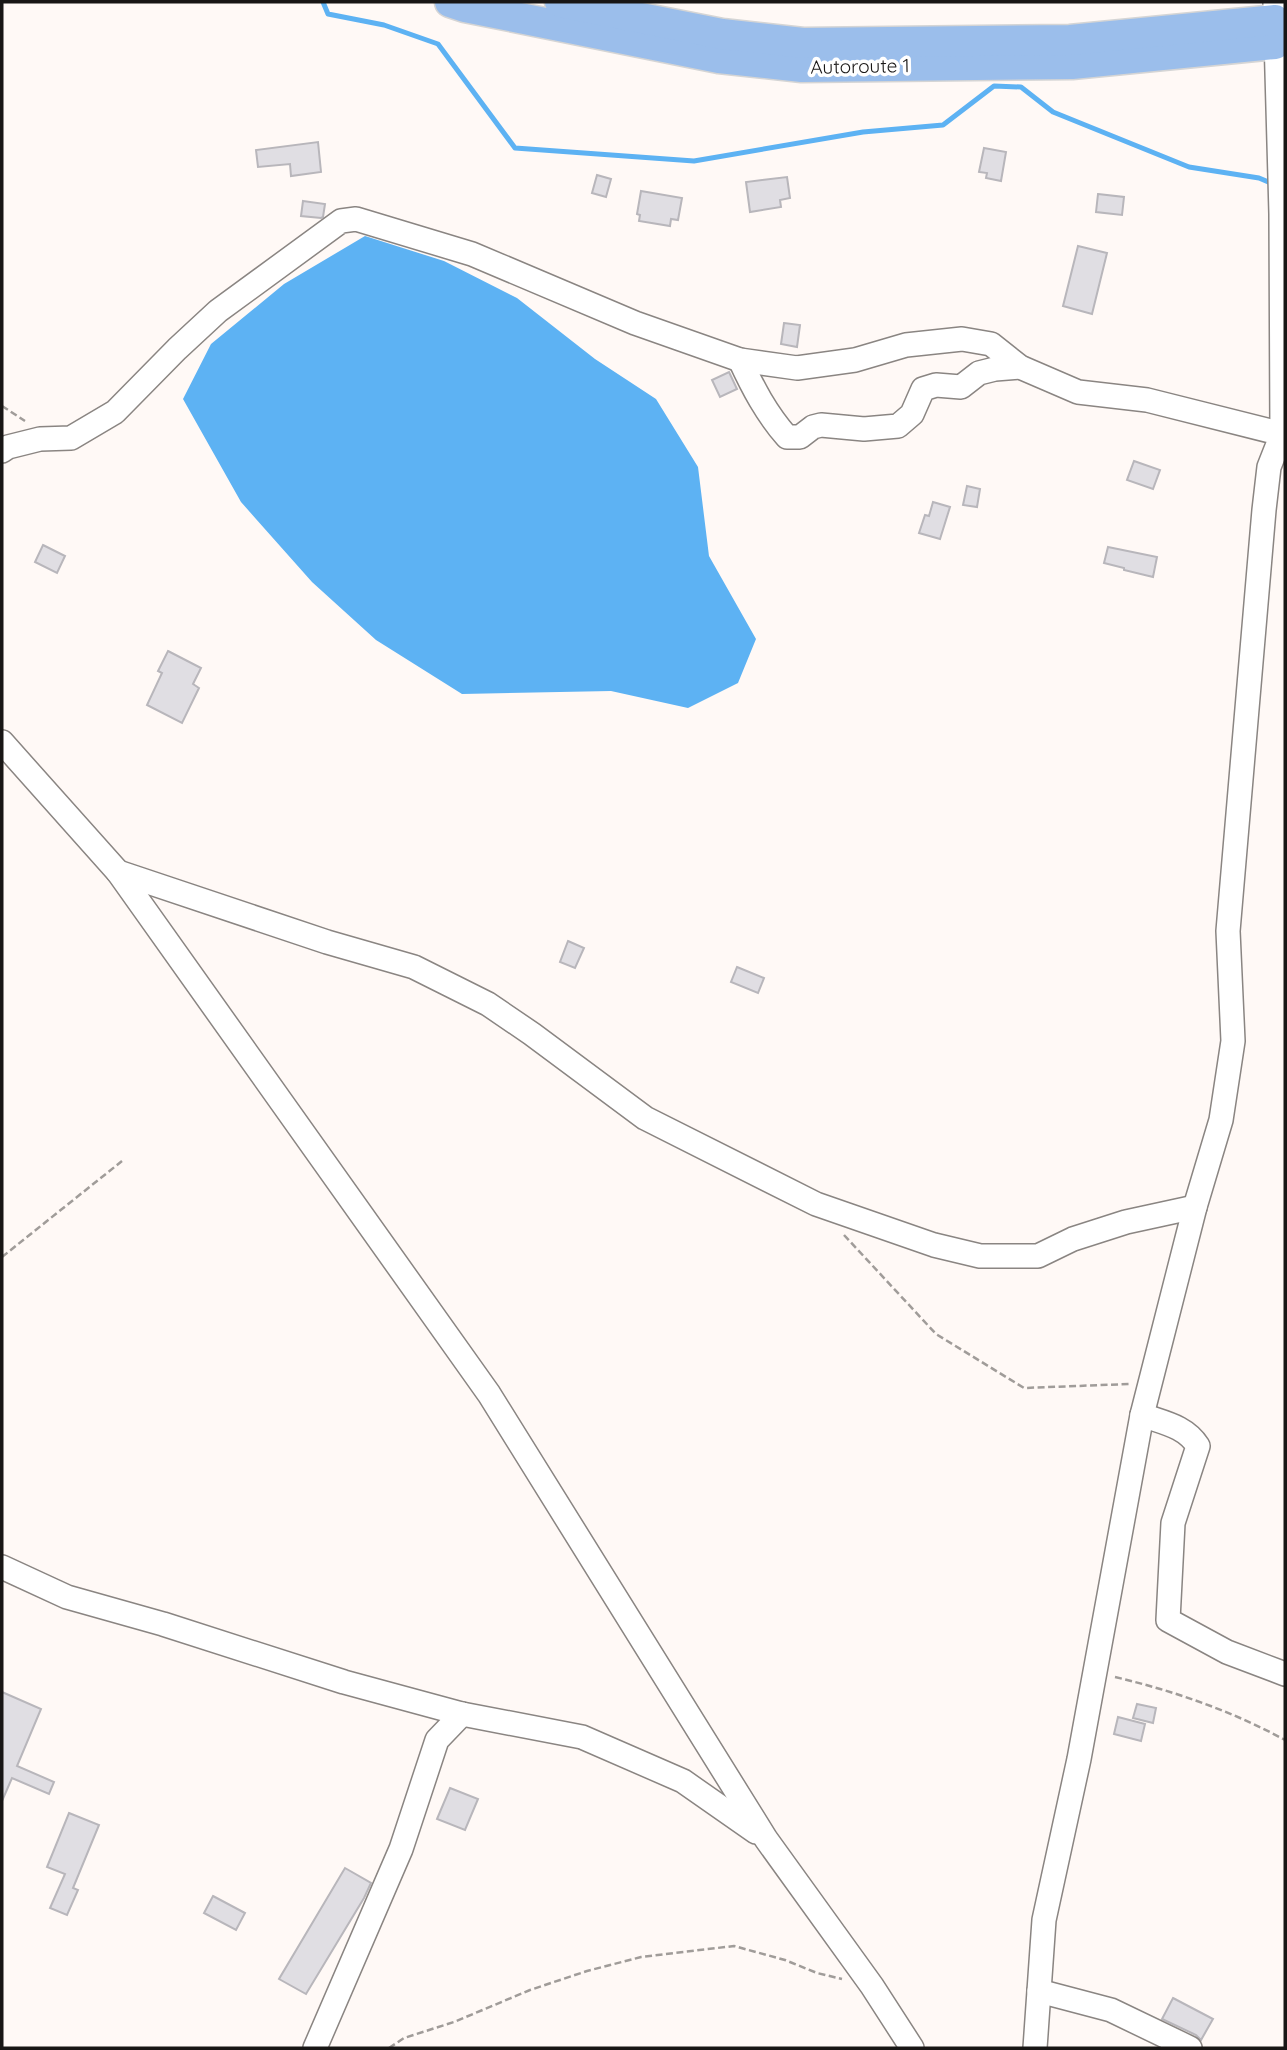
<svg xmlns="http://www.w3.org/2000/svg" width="1287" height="2050" viewBox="0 0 1287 2050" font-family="Quicksand,sans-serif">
<rect width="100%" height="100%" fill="#fff9f6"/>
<!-- water -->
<polygon fill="#5db2f3" points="365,236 444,261 517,298 595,359 656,399 698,467 709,556 756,639 738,683 688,708 611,691 462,694 376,640 312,582 241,502 183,399 211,344 284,284"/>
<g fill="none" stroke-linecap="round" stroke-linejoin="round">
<!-- stream -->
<polyline stroke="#5db2f3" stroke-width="5" points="323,2 328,14 384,25 438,44 515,148 694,161 863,132 943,125 994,86 1021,87 1053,112 1189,167 1259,178 1273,184"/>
</g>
<!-- building -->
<g fill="#e0dee3" stroke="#b8b6bb" stroke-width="2">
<polygon points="318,142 321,172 291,176 290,164 258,167 256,150"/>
<polygon points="984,148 1006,152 1001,181 986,178 987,173 979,172"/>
<polygon points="597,175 611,179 606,197 592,193"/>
<polygon points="787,177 790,198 780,200 781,207 750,212 746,182"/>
<polygon points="641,191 682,198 678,220 671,219 670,226 639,221 640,215 637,214"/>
<polygon points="1098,194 1124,197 1122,215 1096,212"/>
<polygon points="303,201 325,204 323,217 321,218 301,216"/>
<polygon points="1078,246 1107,253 1092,314 1063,306"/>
<polygon points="784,323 800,325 797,347 781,344"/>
<polygon points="729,372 737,389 720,397 712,380"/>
<polygon points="1134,461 1160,470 1153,489 1127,480"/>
<polygon points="967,486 980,489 977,507 963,505"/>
<polygon points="933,502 950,507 940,539 919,533 925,515 929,516"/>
<polygon points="43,545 65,556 57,573 35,562"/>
<polygon points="1108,547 1157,557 1153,577 1124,570 1124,568 1104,563"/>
<polygon points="168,651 201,668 193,684 199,688 182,723 147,705 162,673 158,671"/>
<polygon points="568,941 584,948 575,968 560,962"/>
<polygon points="737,967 764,978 758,993 731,982"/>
<polygon points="2,1692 41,1709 17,1766 54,1782 49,1794 12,1778 2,1801"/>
<polygon points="1137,1704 1156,1708 1153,1723 1133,1718"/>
<polygon points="1118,1717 1145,1724 1141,1741 1114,1734"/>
<polygon points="450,1788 478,1799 465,1830 437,1819"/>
<polygon points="69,1813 99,1825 73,1888 78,1890 67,1915 50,1908 65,1874 47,1867"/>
<polygon points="345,1868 371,1883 364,1898 306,1994 279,1979"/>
<polygon points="213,1896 245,1913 236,1930 204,1913"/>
<polygon points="1173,1998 1213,2019 1201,2040 1196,2035 1162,2019"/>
</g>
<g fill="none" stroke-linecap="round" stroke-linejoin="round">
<!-- minor casing -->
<g stroke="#8a8582" stroke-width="26">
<g id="minor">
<polyline points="1275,2 1281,214 1282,434 1285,446"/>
<path d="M740,360C753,388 766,413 787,437H800L813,427L821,425L864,429L898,426L912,414L923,389L936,385L961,387L979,373L995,369L1020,367"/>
<polyline points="2,451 8,447 40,439 71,438 115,412 177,349 218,311 341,221 356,219 472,254 635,323 740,360 797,368 855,360 906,345 962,339 991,344 1020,367 1078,392 1147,400 1282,434 1269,467 1264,510 1228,931 1233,1041 1221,1120 1195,1207 1142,1415 1079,1759 1044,1920 1035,2048"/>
<polyline points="2,742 118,872 489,1394 766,1839 872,1986 912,2048"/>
<polyline points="118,872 327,942 414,967 488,1004 532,1034 645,1118 816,1204 934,1245 980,1256 1038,1256 1073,1239 1126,1222 1195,1207"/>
<path d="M1142,1415C1164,1423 1185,1426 1198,1446L1173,1523L1168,1620L1227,1652L1285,1674"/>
<polyline points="2,1567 67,1597 163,1624 344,1682 462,1714 582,1737 683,1781 756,1832"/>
<polyline points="1039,1991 1111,2010 1190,2048"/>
<polyline points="315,2048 401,1849 437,1740 462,1714"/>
</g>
</g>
<!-- major casing -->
<g stroke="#d5d5d5" stroke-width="33">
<g id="major">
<polyline points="450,2 465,7 719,58 802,67 1072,64 1275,44"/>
<polyline points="560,2 722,34 803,43 1070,40 1275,20"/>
</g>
</g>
<!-- path -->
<g stroke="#a09c99" stroke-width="2.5" stroke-dasharray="7 3.5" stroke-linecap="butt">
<polyline points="2,406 25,421"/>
<polyline points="844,1235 936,1334 1024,1388 1129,1384"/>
<polyline points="2,1257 122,1161"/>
<path d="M1115,1677C1174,1691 1232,1711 1285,1740"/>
<polyline points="389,2048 404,2038 454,2022 530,1990 587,1971 641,1957 734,1946 785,1960 817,1973 842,1979"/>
</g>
<!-- minor -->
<use href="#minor" stroke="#fff" stroke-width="23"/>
<!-- major -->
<use href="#major" stroke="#9bbeeb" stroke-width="30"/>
</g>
<g text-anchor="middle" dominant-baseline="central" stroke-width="7" stroke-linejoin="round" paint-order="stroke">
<!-- street labels -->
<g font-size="19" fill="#181615" stroke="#fff">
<text transform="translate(860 66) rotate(-1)">Autoroute 1</text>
</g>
</g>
<!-- border -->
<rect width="1287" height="2050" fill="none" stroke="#181615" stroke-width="7"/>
</svg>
